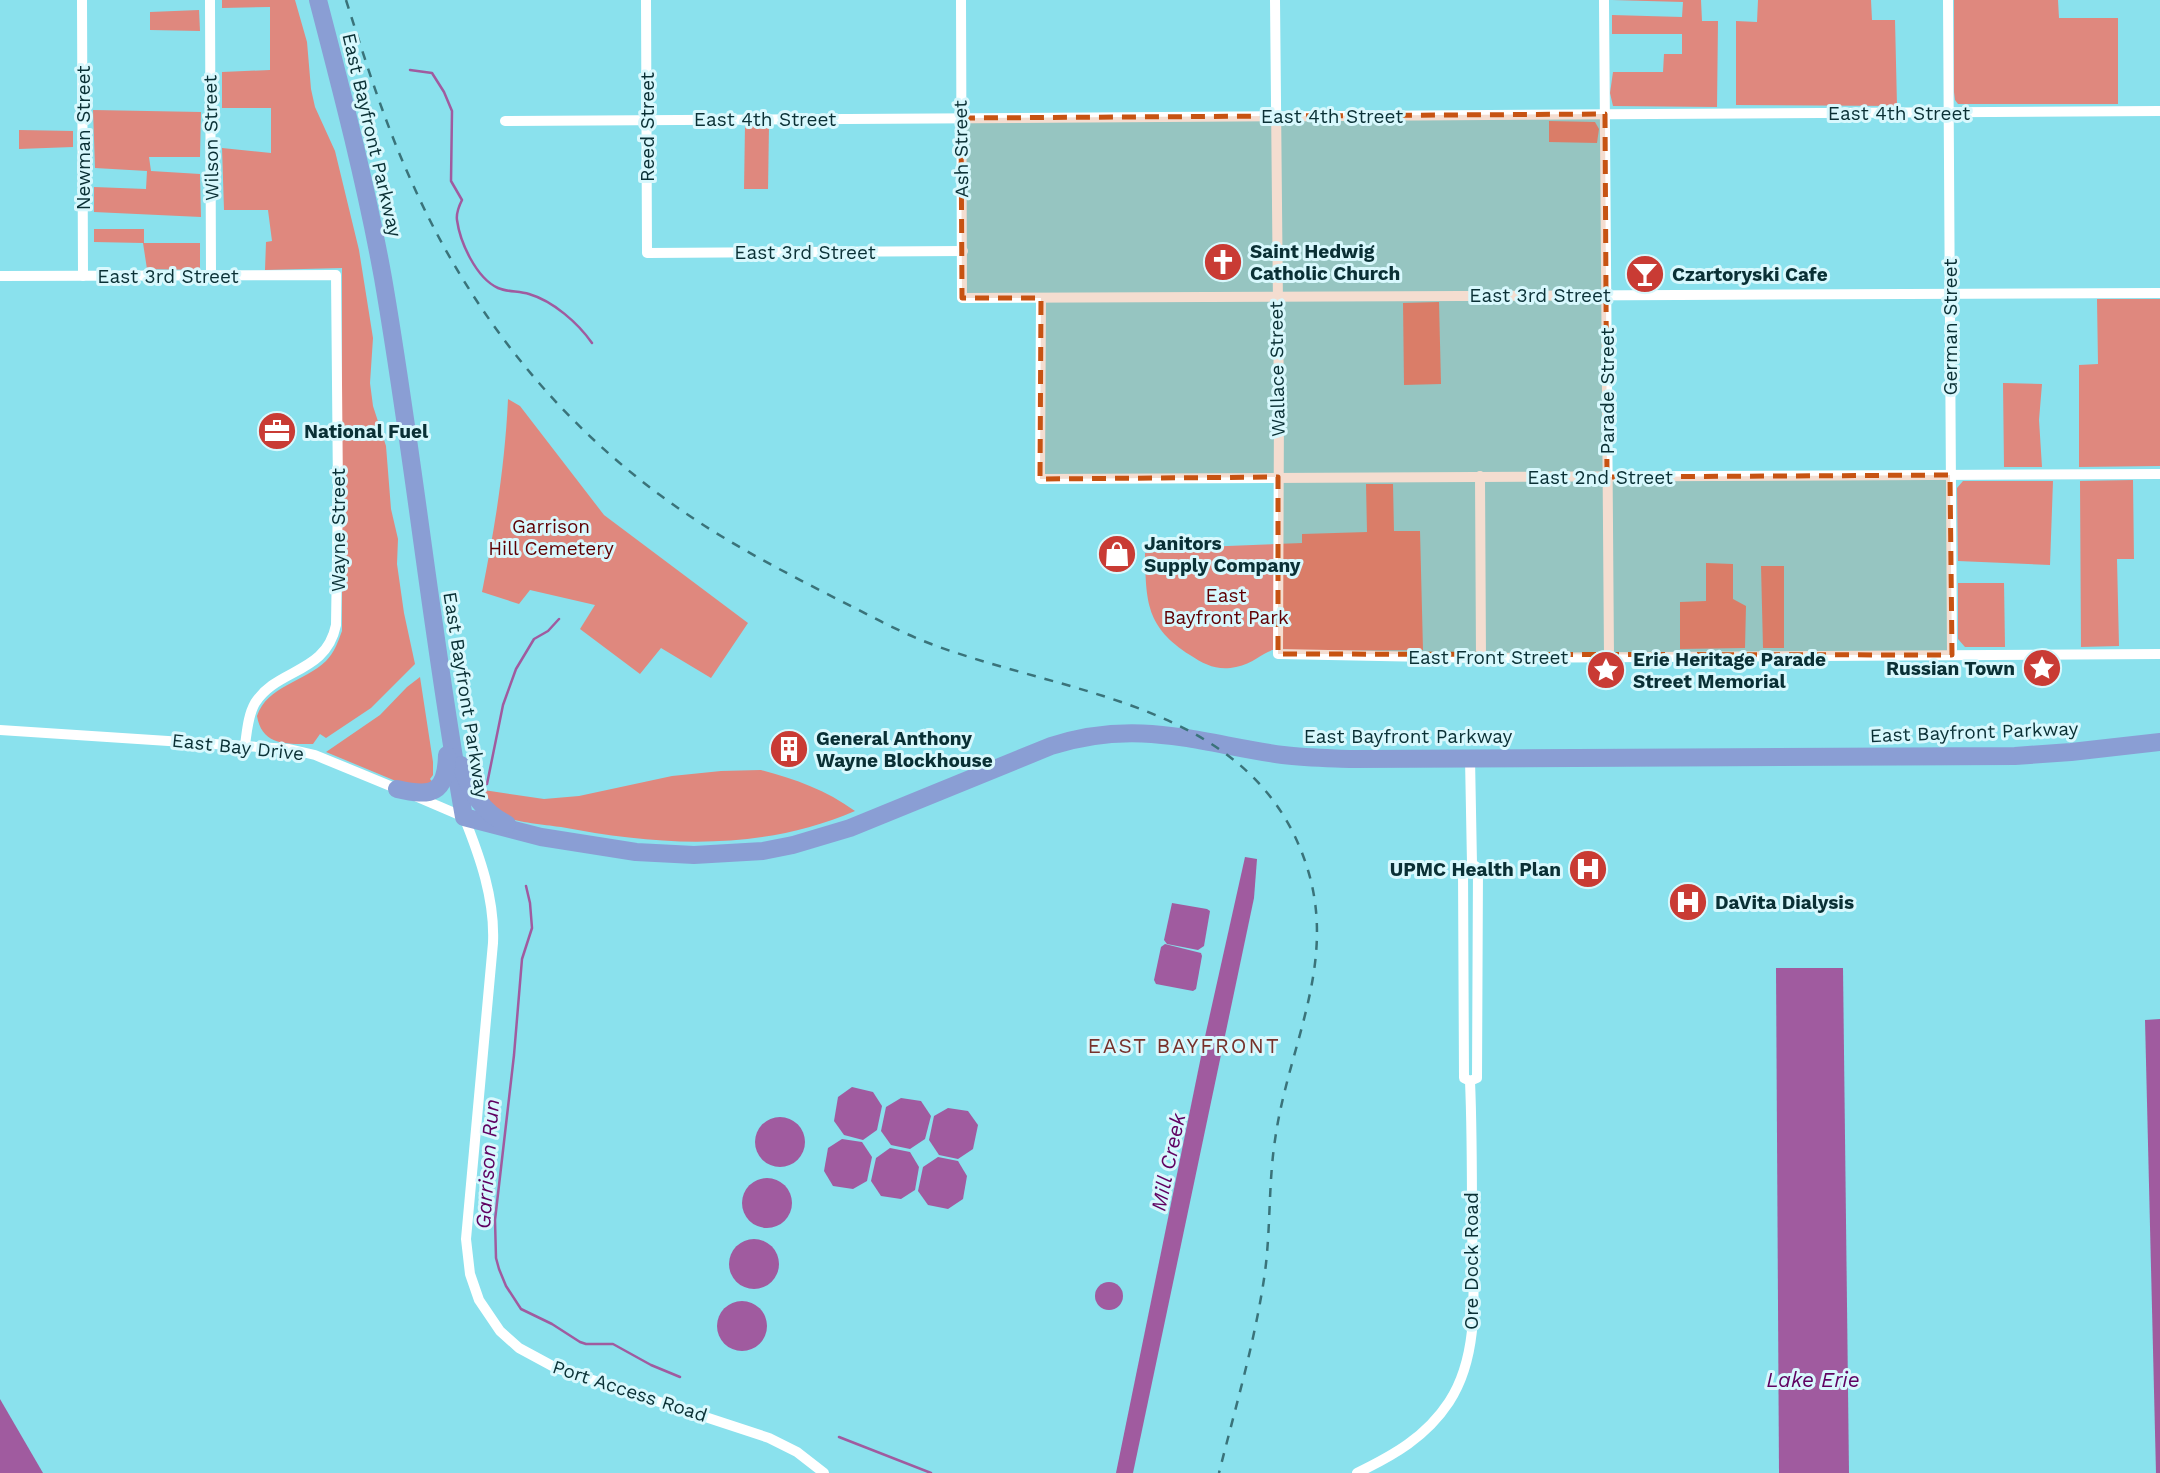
<svg xmlns="http://www.w3.org/2000/svg" width="2160" height="1473" viewBox="0 0 2160 1473" font-family="'Work Sans',sans-serif">
<rect width="100%" height="100%" fill="#8ae1ed"/>
<!-- green -->
<g fill="#df887e">
<path d="M222,0H295L307,42L311,89L315,107L335,151L359,250L373,338L370,383L373,406L386,446L391,509L398,539L397,564L404,613L415,664L371,708L326,738L320,734L313,744C287,744 262,746 257,716C267,686 304,682 326,661C334,653 338,642 342,631V268L265,270L266,242L272,241L268,210H224L222,148L271,153V108H222V72L270,70V7L222,8Z"/>
<polygon points="1612,0 1701,0 1702,21 1718,21 1717,107 1613,106 1610,93 1613,72 1663,72 1664,54 1682,54 1682,34 1612,34 1612,15 1682,17 1683,2"/>
<polygon points="1758,0 1871,0 1872,20 1895,20 1897,106 1736,105 1736,21 1757,22"/>
<polygon points="1954,0 2058,0 2059,18 2118,18 2118,104 1958,104 1955,100 1954,92"/>
<polygon points="199,10 200,31 150,30 150,12"/>
<polygon points="93,110 201,112 200,157 149,157 151,171 200,174 201,217 94,212 94,187 146,189 147,171 95,168"/>
<polygon points="1549,121 1595,122 1599,129 1597,143 1549,142"/>
<polygon points="745,126 769,126 768,189 744,189"/>
<polygon points="19,130 73,131 73,147 19,149"/>
<polygon points="94,229 144,229 144,243 200,243 200,270 147,269 143,243 94,242"/>
<polygon points="2097,299 2160,299 2160,466 2079,467 2079,365 2098,364"/>
<polygon points="1439,302 1441,384 1404,385 1403,303"/>
<polygon points="2003,383 2042,384 2039,420 2042,467 2004,467"/>
<path d="M508,399L520,406L604,515L748,623L711,678L661,648L640,674L580,629L595,605L530,590L519,604L482,592C495,527 505,465 508,399Z"/>
<polygon points="2133,480 2134,559 2117,559 2119,646 2081,647 2080,481"/>
<polygon points="1963,481 2053,481 2050,565 1958,561 1957,488"/>
<path d="M1366,484H1393L1394,531H1420L1423,650L1294,651C1266,642 1262,662 1236,667C1218,671 1205,665 1190,655C1146,627 1146,602 1145,553L1202,547L1302,543V534L1367,532Z"/>
<polygon points="1706,563 1733,564 1733,599 1746,606 1745,648 1680,649 1680,602 1706,601"/>
<polygon points="1761,566 1784,566 1784,648 1763,648"/>
<polygon points="1958,583 2004,583 2005,647 1965,647 1958,639"/>
<polygon points="420,677 433,762 433,775 430,779 433,783 430,785 403,784 326,752 380,715 407,687"/>
<path d="M761,770C795,779 826,790 855,811C760,852 660,846 561,827C548,825 513,822 503,816C494,811 485,797 477,789L544,799L579,796L672,776L721,771Z"/>
</g>
<!-- water -->
<g fill="#a05b9f">
<polygon points="1245,857 1257,859 1254,898 1133,1473 1116,1473 1206,1032"/>
<polygon points="1172,903 1207,909 1210,911 1204,946 1198,950 1167,944 1164,940"/>
<polygon points="1165,944 1201,953 1202,956 1196,989 1193,991 1156,984 1154,980 1161,947"/>
<polygon points="1776,968 1843,968 1849,1473 1779,1473"/>
<polygon points="2160,1019 2160,1473 2156,1473 2145,1020"/>
<polygon points="852,1087 873,1092 882,1106 877,1130 863,1140 844,1135 834,1121 838,1097"/>
<polygon points="901,1098 921,1101 931,1116 925,1139 910,1149 891,1145 881,1131 886,1107"/>
<polygon points="948,1108 968,1111 978,1125 973,1149 958,1159 939,1155 929,1140 934,1116"/>
<circle cx="780" cy="1142" r="25"/>
<polygon points="842,1139 862,1142 872,1157 867,1181 853,1189 833,1186 824,1171 828,1148"/>
<polygon points="890,1148 910,1152 919,1167 915,1190 901,1199 881,1196 871,1181 876,1158"/>
<polygon points="938,1157 958,1161 967,1176 963,1199 948,1209 928,1205 918,1191 923,1167"/>
<circle cx="767" cy="1203" r="25"/>
<circle cx="754" cy="1264" r="25"/>
<circle cx="1109" cy="1296" r="14"/>
<circle cx="742" cy="1326" r="25"/>
<polygon points="0,1399 43,1473 0,1473"/>
</g>
<g fill="none" stroke-linecap="round" stroke-linejoin="round">
<!-- stream -->
<g stroke="#a05b9f" stroke-width="2.5">
<path d="M410,70L432,73L444,92L452,111L451,181L462,200C459,206 456,213 457,220C460,242 476,278 498,288C507,292 519,291 529,294C553,301 578,323 592,343"/>
<polyline points="487,784 503,705 516,669 534,639 548,631 559,619"/>
<polyline points="526,886 530,903 532,928 522,959 514,1055 495,1220 496,1258 499,1269 506,1286 521,1309 552,1324 580,1342 586,1344 613,1344 651,1365 680,1377"/>
<polyline points="839,1437 931,1473"/>
</g>
<!-- minor -->
<g stroke="#fff" stroke-width="10">
<polyline points="82,0 83,276"/>
<polyline points="210,0 211,276"/>
<polyline points="646,0 647,253 963,251"/>
<polyline points="961,0 962,298 2160,293"/>
<polyline points="1275,0 1279,408 1278,654 1481,658 2160,654"/>
<polyline points="1604,0 1609,657"/>
<polyline points="1948,0 1952,655"/>
<polyline points="505,121 2160,111"/>
<path d="M0,276L336,275L338,492L336,625C326,674 277,668 255,703C248,715 247,731 245,745"/>
<polyline points="1041,298 1040,479 2160,474"/>
<polyline points="1480,476 1481,658"/>
<polyline points="0,730 289,749 315,755 400,790"/>
<polyline points="1470,758 1472,864"/>
<path d="M415,796L464,817C480,857 495,899 493,943L466,1239L470,1274L479,1300L500,1331L519,1348L556,1368L769,1438L797,1452L824,1473"/>
<polyline points="1470,1081 1477,1078 1478,868 1472,864"/>
<path d="M1357,1473C1394,1455 1426,1437 1449,1402C1483,1350 1472,1279 1472,1220C1472,1174 1472,1127 1470,1081L1464,1078L1463,870L1472,864"/>
</g>
<!-- trunk -->
<g stroke="#8a9ed4" stroke-width="18">
<path d="M318,0C342,92 366,184 383,278C414,457 432,638 464,817L541,837L636,852L694,855L763,851L793,845L850,828L1051,746C1138,718 1198,743 1283,755C1306,758 1329,758 1353,759L2015,756L2071,752L2160,742"/>
<path d="M461,765C470,791 482,812 507,824"/>
<path d="M397,789C432,797 446,794 447,755"/>
</g>
<!-- rail -->
<path stroke="#3a737a" stroke-width="2.5" stroke-dasharray="9 9" stroke-linecap="butt" d="M346,0C366,63 386,127 414,187C469,309 553,416 660,495C716,537 778,569 841,601C867,614 894,629 921,640C1060,696 1253,698 1307,867C1338,964 1288,1046 1275,1140C1268,1186 1271,1233 1264,1279C1254,1345 1235,1409 1219,1473"/>
</g>
<!-- marked area -->
<path fill="#c75312" fill-opacity="0.2" stroke="#c75312" stroke-width="5" stroke-dasharray="14 9" stroke-linejoin="round" d="M1605,114L1607,477L1950,475L1952,655L1278,654V477L1040,479L1041,298H962L961,118Z"/>
<!-- icons -->
<defs>
<g id="church-disc" transform="scale(2.0125)"><circle r="9.5" fill="#c93b34" stroke="#d8f8fd"/><path d="M-1.2-6h2.4v3.5h3.3v2.4h-3.3V6h-2.4V-.1h-3.3v-2.4h3.3Z" fill="#fff"/></g>
<g id="bar-disc" transform="scale(2.0125)"><circle r="9.5" fill="#c93b34" stroke="#d8f8fd"/><path d="M-6-5H6L.8 .8V4.5H3.5V6h-7V4.5H-.8V.8Z" fill="#fff"/></g>
<g id="office-disc" transform="scale(2.0125)"><circle r="9.5" fill="#c93b34" stroke="#d8f8fd"/><path d="M-6-3h4V-5.5h4V-3h4V5H-6ZM-1-4.5V-3h2v-1.5ZM-6 0V1H6V0Z" fill="#fff"/></g>
<g id="shop-disc" transform="scale(2.0125)"><circle r="9.5" fill="#c93b34" stroke="#d8f8fd"/><path d="M-5-2.5h2.3a2.7 3.5 0 0 1 5.4 0H5L5.5 6h-11ZM-1.5-2.5h3a1.5 2.3 0 0 0-3 0Z" fill="#fff"/></g>
<g id="sight-disc" transform="scale(2.0125)"><circle r="9.5" fill="#c93b34" stroke="#d8f8fd"/><path d="M0-6L1.8-2.2L6-1.7L2.9 1.2L3.7 5.4L0 3.3L-3.7 5.4L-2.9 1.2L-6-1.7L-1.8-2.2Z" fill="#fff"/></g>
<g id="building-disc" transform="scale(2.0125)"><circle r="9.5" fill="#c93b34" stroke="#d8f8fd"/><path d="M-4-6H4V6H1V3H-1V6H-4ZM-2.5-4.3h1.7v1.8h-1.7ZM.8-4.3h1.7v1.8H.8ZM-2.5-1h1.7V.8h-1.7ZM.8-1h1.7V.8H.8Z" fill="#fff"/></g>
<g id="hospital-disc" transform="scale(2.0125)"><circle r="9.5" fill="#c93b34" stroke="#d8f8fd"/><path d="M-5-5h3v3.5h4V-5h3V5h-3V1.5h-4V5h-3Z" fill="#fff"/></g>
</defs>
<g fill-rule="evenodd">
<use href="#church-disc" x="1223" y="262"/>
<use href="#bar-disc" x="1645" y="274"/>
<use href="#office-disc" x="277" y="431"/>
<use href="#shop-disc" x="1117" y="554"/>
<use href="#sight-disc" x="2042" y="668"/>
<use href="#sight-disc" x="1606" y="670"/>
<use href="#building-disc" x="789" y="749"/>
<use href="#hospital-disc" x="1588" y="869"/>
<use href="#hospital-disc" x="1688" y="902"/>
</g>
<g text-anchor="middle" dominant-baseline="central" stroke-width="6" stroke-linejoin="round" paint-order="stroke">
<!-- street labels -->
<g font-size="19" fill="#0a3035" stroke="#d8f8fd">
<text x="1899" y="113">East 4th Street</text>
<text x="1332" y="116">East 4th Street</text>
<text x="765" y="119">East 4th Street</text>
<text transform="translate(647 127) rotate(-90)">Reed Street</text>
<text transform="translate(372 135) rotate(77)">East Bayfront Parkway</text>
<text transform="translate(83 138) rotate(-90)">Newman Street</text>
<text transform="translate(211 138) rotate(-91)">Wilson Street</text>
<text transform="translate(961 149) rotate(-91)">Ash Street</text>
<text x="805" y="252">East 3rd Street</text>
<text x="168" y="276">East 3rd Street</text>
<text x="1540" y="295">East 3rd Street</text>
<text transform="translate(1950 327) rotate(-90)">German Street</text>
<text transform="translate(1277 369) rotate(-91)">Wallace Street</text>
<text transform="translate(1607 391) rotate(-90)">Parade Street</text>
<text x="1600" y="477">East 2nd Street</text>
<text transform="translate(338 530) rotate(-90)">Wayne Street</text>
<text x="1488" y="657">East Front Street</text>
<text transform="translate(466 695) rotate(81)">East Bayfront Parkway</text>
<text transform="translate(1974 732) rotate(-2)">East Bayfront Parkway</text>
<text x="1408" y="736">East Bayfront Parkway</text>
<text transform="translate(238 747) rotate(6)">East Bay Drive</text>
<text transform="translate(1471 1261) rotate(-90)">Ore Dock Road</text>
<text transform="translate(630 1391) rotate(18)">Port Access Road</text>
</g>
<!-- poi labels -->
<g font-size="19" font-weight="bold" fill="#0a3035" stroke="#d8f8fd" text-anchor="start">
<text x="1250" y="251">Saint Hedwig<tspan x="1250" dy="22">Catholic Church</tspan></text>
<text x="1672" y="274">Czartoryski Cafe</text>
<text x="304" y="431">National Fuel</text>
<text x="1144" y="543">Janitors<tspan x="1144" dy="22">Supply Company</tspan></text>
<text x="1633" y="659">Erie Heritage Parade<tspan x="1633" dy="22">Street Memorial</tspan></text>
<text x="2015" y="668" text-anchor="end">Russian Town</text>
<text x="816" y="738">General Anthony<tspan x="816" dy="22">Wayne Blockhouse</tspan></text>
<text x="1561" y="869" text-anchor="end">UPMC Health Plan</text>
<text x="1715" y="902">DaVita Dialysis</text>
</g>
<!-- park labels -->
<g font-size="19" fill="#5f0003" stroke="#d8f8fd">
<text x="551" y="526">Garrison<tspan x="551" dy="22">Hill Cemetery</tspan></text>
<text x="1226" y="595">East<tspan x="1226" dy="22">Bayfront Park</tspan></text>
</g>
<!-- neighbourhood labels -->
<g font-size="21" letter-spacing="2" fill="#77312b" stroke="#d8f8fd">
<text x="1184" y="1045">EAST BAYFRONT</text>
</g>
<!-- water labels -->
<g font-size="21" font-style="italic" fill="#5f0161" stroke="#d8f8fd">
<text transform="translate(1168 1162) rotate(-78)">Mill Creek</text>
<text transform="translate(487 1164) rotate(-86)">Garrison Run</text>
<text x="1813" y="1379">Lake Erie</text>
</g>
</g>
</svg>
